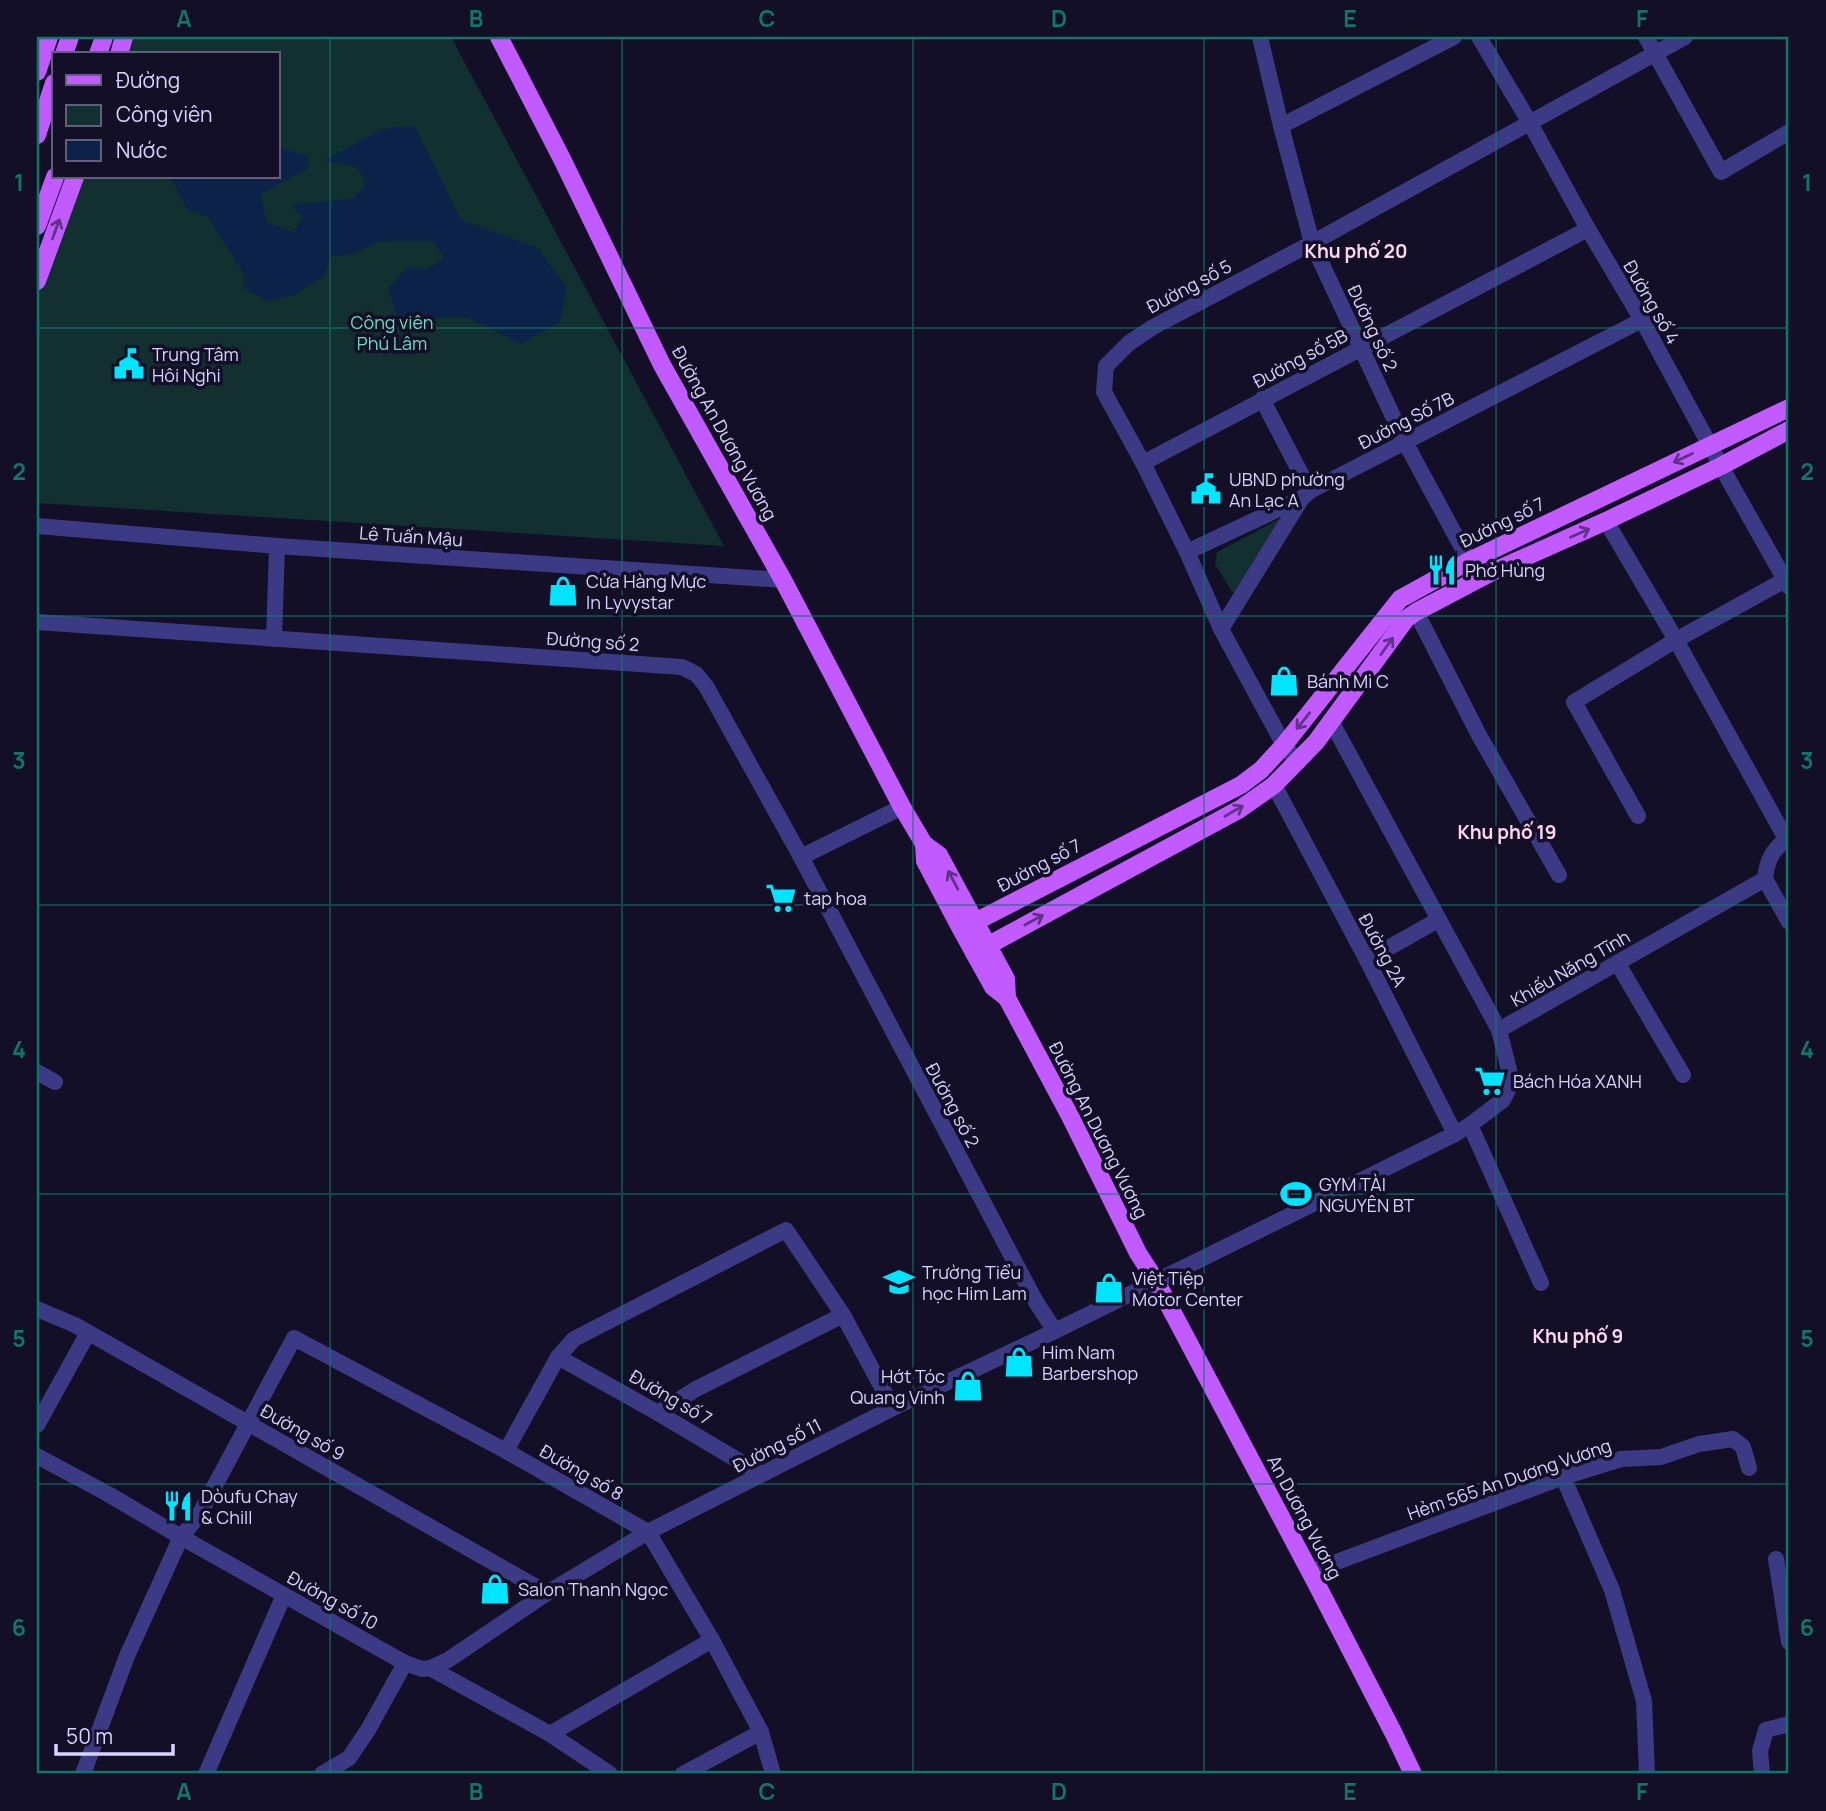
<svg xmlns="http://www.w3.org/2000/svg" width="1826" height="1811" viewBox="0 0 1826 1811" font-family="Manrope,sans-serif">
<rect width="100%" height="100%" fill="#130f26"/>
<!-- green -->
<g fill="#12302f">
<polygon points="128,37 451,37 724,546 37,503 37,288 77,177 278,177 278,54 122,54"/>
<polygon points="1285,516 1239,592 1232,592 1215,564 1217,552"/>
</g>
<!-- water -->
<polygon fill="#0c2248" points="415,126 461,220 538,248 567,288 560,322 521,344 468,318 432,318 427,332 401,327 388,289 407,268 427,269 445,258 432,241 377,242 354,254 332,256 323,277 294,295 266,301 244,288 246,277 207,216 187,210 171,178 172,177 278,177 278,146 309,157 307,169 261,194 266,222 293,232 303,218 290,205 355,198 366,183 358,167 324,161 382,129"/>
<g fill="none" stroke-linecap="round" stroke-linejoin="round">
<!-- minor -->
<g stroke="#3d3a85" stroke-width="16">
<polyline points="1260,37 1281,126 1312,243 1405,442 1479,579"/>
<polyline points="1479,37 1530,123 1588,229 1642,320 1727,477 1789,587"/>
<polyline points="1646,37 1721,172 1789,132"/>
<polyline points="1281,126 1454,37"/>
<polyline points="1262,399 1310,491"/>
<polyline points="1143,463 1588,229"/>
<polyline points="1606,521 1676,640 1786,839"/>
<polyline points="37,526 277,546 783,580"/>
<polyline points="1187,552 1302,498 1310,491 1642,320"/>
<polyline points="1416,612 1480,737 1559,875"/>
<polyline points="37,622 682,667 696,674 706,686 801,857 1036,1302 1055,1331"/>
<polyline points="1221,629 1302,498"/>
<polyline points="274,639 277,546"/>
<polyline points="1298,762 1284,745 1221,629 1187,552 1143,463 1104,392 1106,366 1129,343 1153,327 1312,243 1685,37"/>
<polyline points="1274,785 1367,960 1455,1134"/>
<polyline points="1638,816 1574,702 1676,640 1785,580"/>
<polyline points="801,857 902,807"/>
<polyline points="1765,879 1789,922"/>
<polyline points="1367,960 1438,920"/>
<polyline points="1618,964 1683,1075"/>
<path d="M1499,1030L1765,879C1767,859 1773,849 1789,837"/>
<polyline points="37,1072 55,1082"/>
<polyline points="1470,1125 1541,1283"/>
<polyline points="37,1309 75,1325 547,1593"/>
<polyline points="558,1357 658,1413 761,1474"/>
<polyline points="658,1413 696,1389 843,1315"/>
<polyline points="37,1425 88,1333"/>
<polyline points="506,1451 558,1357 574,1339 786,1230 843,1315 893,1408"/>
<polyline points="37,1456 108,1494 181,1537 405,1663 422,1669 430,1668 550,1734 610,1774"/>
<polyline points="1563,1477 1612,1590 1644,1701 1647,1774"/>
<polyline points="1776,1559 1789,1642"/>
<polyline points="1310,1572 1563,1477 1621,1459 1661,1457 1699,1444 1733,1439 1743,1447 1749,1468"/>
<polyline points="430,1668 448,1660 547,1593 648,1532 893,1408 1055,1331 1455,1134 1470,1125 1503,1100 1512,1082 1499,1030 1331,721"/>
<polyline points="550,1734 712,1640"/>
<polyline points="83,1774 127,1656 181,1537 199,1515 294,1338 506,1451 648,1532 712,1640 761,1732 773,1774"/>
<polyline points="206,1774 284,1595"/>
<polyline points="322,1774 349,1758 368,1730 405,1663"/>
<polyline points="683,1774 761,1732"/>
<polyline points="1762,1774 1760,1751 1766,1730 1789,1724"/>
</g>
<!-- major -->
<g stroke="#c25bff" stroke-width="18">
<polyline points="499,37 562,159 662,365 783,580 902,807 924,844 925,861 961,929 993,987 1007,998 1070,1116 1138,1253 1156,1281 1316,1583 1394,1734 1413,1774"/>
<polyline points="64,54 70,37"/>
<polyline points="98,54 104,37"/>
<polyline points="119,54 124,37"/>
<polyline points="37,72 49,37"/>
<polyline points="37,135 54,83"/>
<polyline points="37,226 55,177"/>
<polyline points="37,281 75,177"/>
<polyline points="924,844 939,855 1006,979 1007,998"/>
<polyline points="975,922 1241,785 1261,770 1284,745 1400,599 1469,561 1789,408"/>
<polyline points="974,953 1240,809 1274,785 1316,742 1406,619 1416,612 1490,573 1606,521 1721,466 1789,430"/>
</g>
</g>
<!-- one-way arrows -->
<defs><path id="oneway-shaft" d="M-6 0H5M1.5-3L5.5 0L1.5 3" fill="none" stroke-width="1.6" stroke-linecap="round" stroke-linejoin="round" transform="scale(1.75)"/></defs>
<g stroke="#623188">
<use href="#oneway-shaft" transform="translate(56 229) rotate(-70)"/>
<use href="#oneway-shaft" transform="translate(1683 458) rotate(155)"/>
<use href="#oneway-shaft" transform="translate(1580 533) rotate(-24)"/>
<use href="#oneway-shaft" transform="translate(1387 646) rotate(-54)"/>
<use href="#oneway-shaft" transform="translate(1303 721) rotate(129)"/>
<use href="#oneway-shaft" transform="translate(1234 811) rotate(-30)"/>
<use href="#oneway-shaft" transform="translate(953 880) rotate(-118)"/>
<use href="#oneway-shaft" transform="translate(1034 920) rotate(-29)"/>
</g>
<!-- grid -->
<path fill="none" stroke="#0f766e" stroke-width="2" stroke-opacity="0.55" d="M330,37V1774M622,37V1774M913,37V1774M1204,37V1774M1496,37V1774M37,328H1789M37,616H1789M37,905H1789M37,1194H1789M37,1484H1789"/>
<!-- icons -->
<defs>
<g id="civic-bare" transform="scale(2.415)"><path d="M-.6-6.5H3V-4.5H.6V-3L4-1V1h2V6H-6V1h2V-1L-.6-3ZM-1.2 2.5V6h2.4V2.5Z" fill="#00e5ff" stroke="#130f26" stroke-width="2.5" paint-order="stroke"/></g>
<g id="restaurant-bare" transform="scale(2.415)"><path d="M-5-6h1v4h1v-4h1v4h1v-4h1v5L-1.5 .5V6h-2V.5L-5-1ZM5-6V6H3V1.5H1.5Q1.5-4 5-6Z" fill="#00e5ff" stroke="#130f26" stroke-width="2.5" paint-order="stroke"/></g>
<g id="shop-bare" transform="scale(2.415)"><path d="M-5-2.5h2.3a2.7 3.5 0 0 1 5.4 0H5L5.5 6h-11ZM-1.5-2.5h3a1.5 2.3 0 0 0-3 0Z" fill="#00e5ff" stroke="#130f26" stroke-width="2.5" paint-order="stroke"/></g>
<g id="supermarket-bare" transform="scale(2.415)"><path d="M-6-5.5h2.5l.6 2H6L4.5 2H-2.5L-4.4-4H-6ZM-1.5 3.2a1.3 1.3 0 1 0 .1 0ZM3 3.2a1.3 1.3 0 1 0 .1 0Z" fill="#00e5ff" stroke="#130f26" stroke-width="2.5" paint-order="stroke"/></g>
<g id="stadium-bare" transform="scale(2.415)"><path d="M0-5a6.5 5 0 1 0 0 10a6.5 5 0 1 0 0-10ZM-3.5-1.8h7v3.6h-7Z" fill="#00e5ff" stroke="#130f26" stroke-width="2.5" paint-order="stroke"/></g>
<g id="school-bare" transform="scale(2.415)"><path d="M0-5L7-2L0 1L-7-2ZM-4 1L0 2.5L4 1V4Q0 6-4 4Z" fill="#00e5ff" stroke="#130f26" stroke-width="2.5" paint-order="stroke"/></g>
</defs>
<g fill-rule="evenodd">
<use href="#civic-bare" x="129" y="364"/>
<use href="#civic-bare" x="1206" y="489"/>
<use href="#restaurant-bare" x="1442" y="570"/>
<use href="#shop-bare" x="563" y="591"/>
<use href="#shop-bare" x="1284" y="681"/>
<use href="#supermarket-bare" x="781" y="898"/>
<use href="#supermarket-bare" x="1490" y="1081"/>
<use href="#stadium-bare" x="1296" y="1194"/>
<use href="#school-bare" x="899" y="1282"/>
<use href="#shop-bare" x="1109" y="1288"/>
<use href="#shop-bare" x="1019" y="1362"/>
<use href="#shop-bare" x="968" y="1386"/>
<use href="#restaurant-bare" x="178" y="1506"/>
<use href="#shop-bare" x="495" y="1589"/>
</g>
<g text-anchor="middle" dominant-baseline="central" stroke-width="7" stroke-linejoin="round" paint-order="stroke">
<!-- street labels -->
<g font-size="18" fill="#d9d4ff" stroke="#130f26">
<text transform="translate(1189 286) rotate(-28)">Đường số 5</text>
<text transform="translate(1652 302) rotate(60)">Đường số 4</text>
<text transform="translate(1373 328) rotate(65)">Đường số 2</text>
<text transform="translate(1300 358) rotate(-28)">Đường số 5B</text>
<text transform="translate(1406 420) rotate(-27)">Đường Số 7B</text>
<text transform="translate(725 433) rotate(61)">Đường An Dương Vương</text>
<text transform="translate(1502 522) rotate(-26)">Đường số 7</text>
<text transform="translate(411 536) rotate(4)">Lê Tuấn Mậu</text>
<text transform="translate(593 641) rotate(4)">Đường số 2</text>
<text transform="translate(1039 865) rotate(-28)">Đường số 7</text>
<text transform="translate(1383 950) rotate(62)">Đường 2A</text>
<text transform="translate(1570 968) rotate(-30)">Khiếu Năng Tĩnh</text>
<text transform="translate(953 1105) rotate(62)">Đường số 2</text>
<text transform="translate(1099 1130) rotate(63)">Đường An Dương Vương</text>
<text transform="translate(671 1397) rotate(30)">Đường số 7</text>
<text transform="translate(303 1432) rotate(30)">Đường số 9</text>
<text transform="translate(777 1445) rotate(-27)">Đường số 11</text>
<text transform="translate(582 1472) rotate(30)">Đường số 8</text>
<text transform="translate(1509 1479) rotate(-19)">Hẻm 565 An Dương Vương</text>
<text transform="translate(1305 1517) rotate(62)">An Dương Vương</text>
<text transform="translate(333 1600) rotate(29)">Đường số 10</text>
</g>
<!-- park labels -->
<g font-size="18" fill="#5fe0c0" stroke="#130f26">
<text x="392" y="322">Công viên<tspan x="392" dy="21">Phú Lâm</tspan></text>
</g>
<!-- poi labels -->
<g font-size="18" fill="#d9d4ff" stroke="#130f26" text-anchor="start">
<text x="152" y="354">Trung Tâm<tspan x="152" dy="21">Hôi Nghi</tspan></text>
<text x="1229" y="479">UBND phường<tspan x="1229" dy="21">An Lạc A</tspan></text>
<text x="1465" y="570">Phở Hùng</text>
<text x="586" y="581">Cửa Hàng Mực<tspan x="586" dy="21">In Lyvystar</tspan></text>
<text x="1307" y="681">Bánh Mì C</text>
<text x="804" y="898">tap hoa</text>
<text x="1513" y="1081">Bách Hóa XANH</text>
<text x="1319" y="1184">GYM TÀI<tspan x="1319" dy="21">NGUYÊN BT</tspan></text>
<text x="922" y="1272">Trường Tiểu<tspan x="922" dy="21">học Him Lam</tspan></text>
<text x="1132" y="1278">Việt Tiệp<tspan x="1132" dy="21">Motor Center</tspan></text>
<text x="1042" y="1352">Him Nam<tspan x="1042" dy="21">Barbershop</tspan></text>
<text x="945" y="1376" text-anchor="end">Hớt Tóc<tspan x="945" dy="21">Quang Vinh</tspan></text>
<text x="201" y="1496">Dòufu Chay<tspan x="201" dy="21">&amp; Chill</tspan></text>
<text x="518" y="1589">Salon Thanh Ngọc</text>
</g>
<!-- neighbourhood labels -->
<g font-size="19" font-weight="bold" fill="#ffd6f0" stroke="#130f26">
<text x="1356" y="251">Khu phố 20</text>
<text x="1507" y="832">Khu phố 19</text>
<text x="1578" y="1336">Khu phố 9</text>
</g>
</g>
<!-- border -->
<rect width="1826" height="1811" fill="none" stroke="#130f26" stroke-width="77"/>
<!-- legend -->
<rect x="52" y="52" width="228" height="126" fill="#130f26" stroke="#625e7d" stroke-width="2"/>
<rect x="66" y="75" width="35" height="10" fill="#c25bff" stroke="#625e7d" stroke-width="2"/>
<text x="116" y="88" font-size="21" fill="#d9d4ff">Đường</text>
<rect x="66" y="105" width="35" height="21" fill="#12302f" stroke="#625e7d" stroke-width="2"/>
<text x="116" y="122" font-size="21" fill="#d9d4ff">Công viên</text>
<rect x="66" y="140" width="35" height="21" fill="#0c2248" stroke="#625e7d" stroke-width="2"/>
<text x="116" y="158" font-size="21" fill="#d9d4ff">Nước</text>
<!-- scale -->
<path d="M56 1744v10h117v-10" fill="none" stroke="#d9d4ff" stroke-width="3.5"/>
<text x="66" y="1744" font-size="21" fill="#d9d4ff" stroke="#130f26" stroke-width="5" paint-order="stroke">50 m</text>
<rect x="38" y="38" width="1749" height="1734" fill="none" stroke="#0f766e" stroke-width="2.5"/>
<g font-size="23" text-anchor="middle" font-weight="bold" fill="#0f766e">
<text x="184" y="27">A</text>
<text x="476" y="27">B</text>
<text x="767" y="27">C</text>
<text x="1059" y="27">D</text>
<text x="1350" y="27">E</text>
<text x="1642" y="27">F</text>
<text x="19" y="191">1</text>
<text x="1807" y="191">1</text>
<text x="19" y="480">2</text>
<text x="1807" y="480">2</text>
<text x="19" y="769">3</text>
<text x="1807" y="769">3</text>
<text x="19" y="1058">4</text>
<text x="1807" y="1058">4</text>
<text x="19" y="1347">5</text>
<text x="1807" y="1347">5</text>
<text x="19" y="1636">6</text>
<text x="1807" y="1636">6</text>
<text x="184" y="1800">A</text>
<text x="476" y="1800">B</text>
<text x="767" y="1800">C</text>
<text x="1059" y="1800">D</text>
<text x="1350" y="1800">E</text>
<text x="1642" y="1800">F</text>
</g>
</svg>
